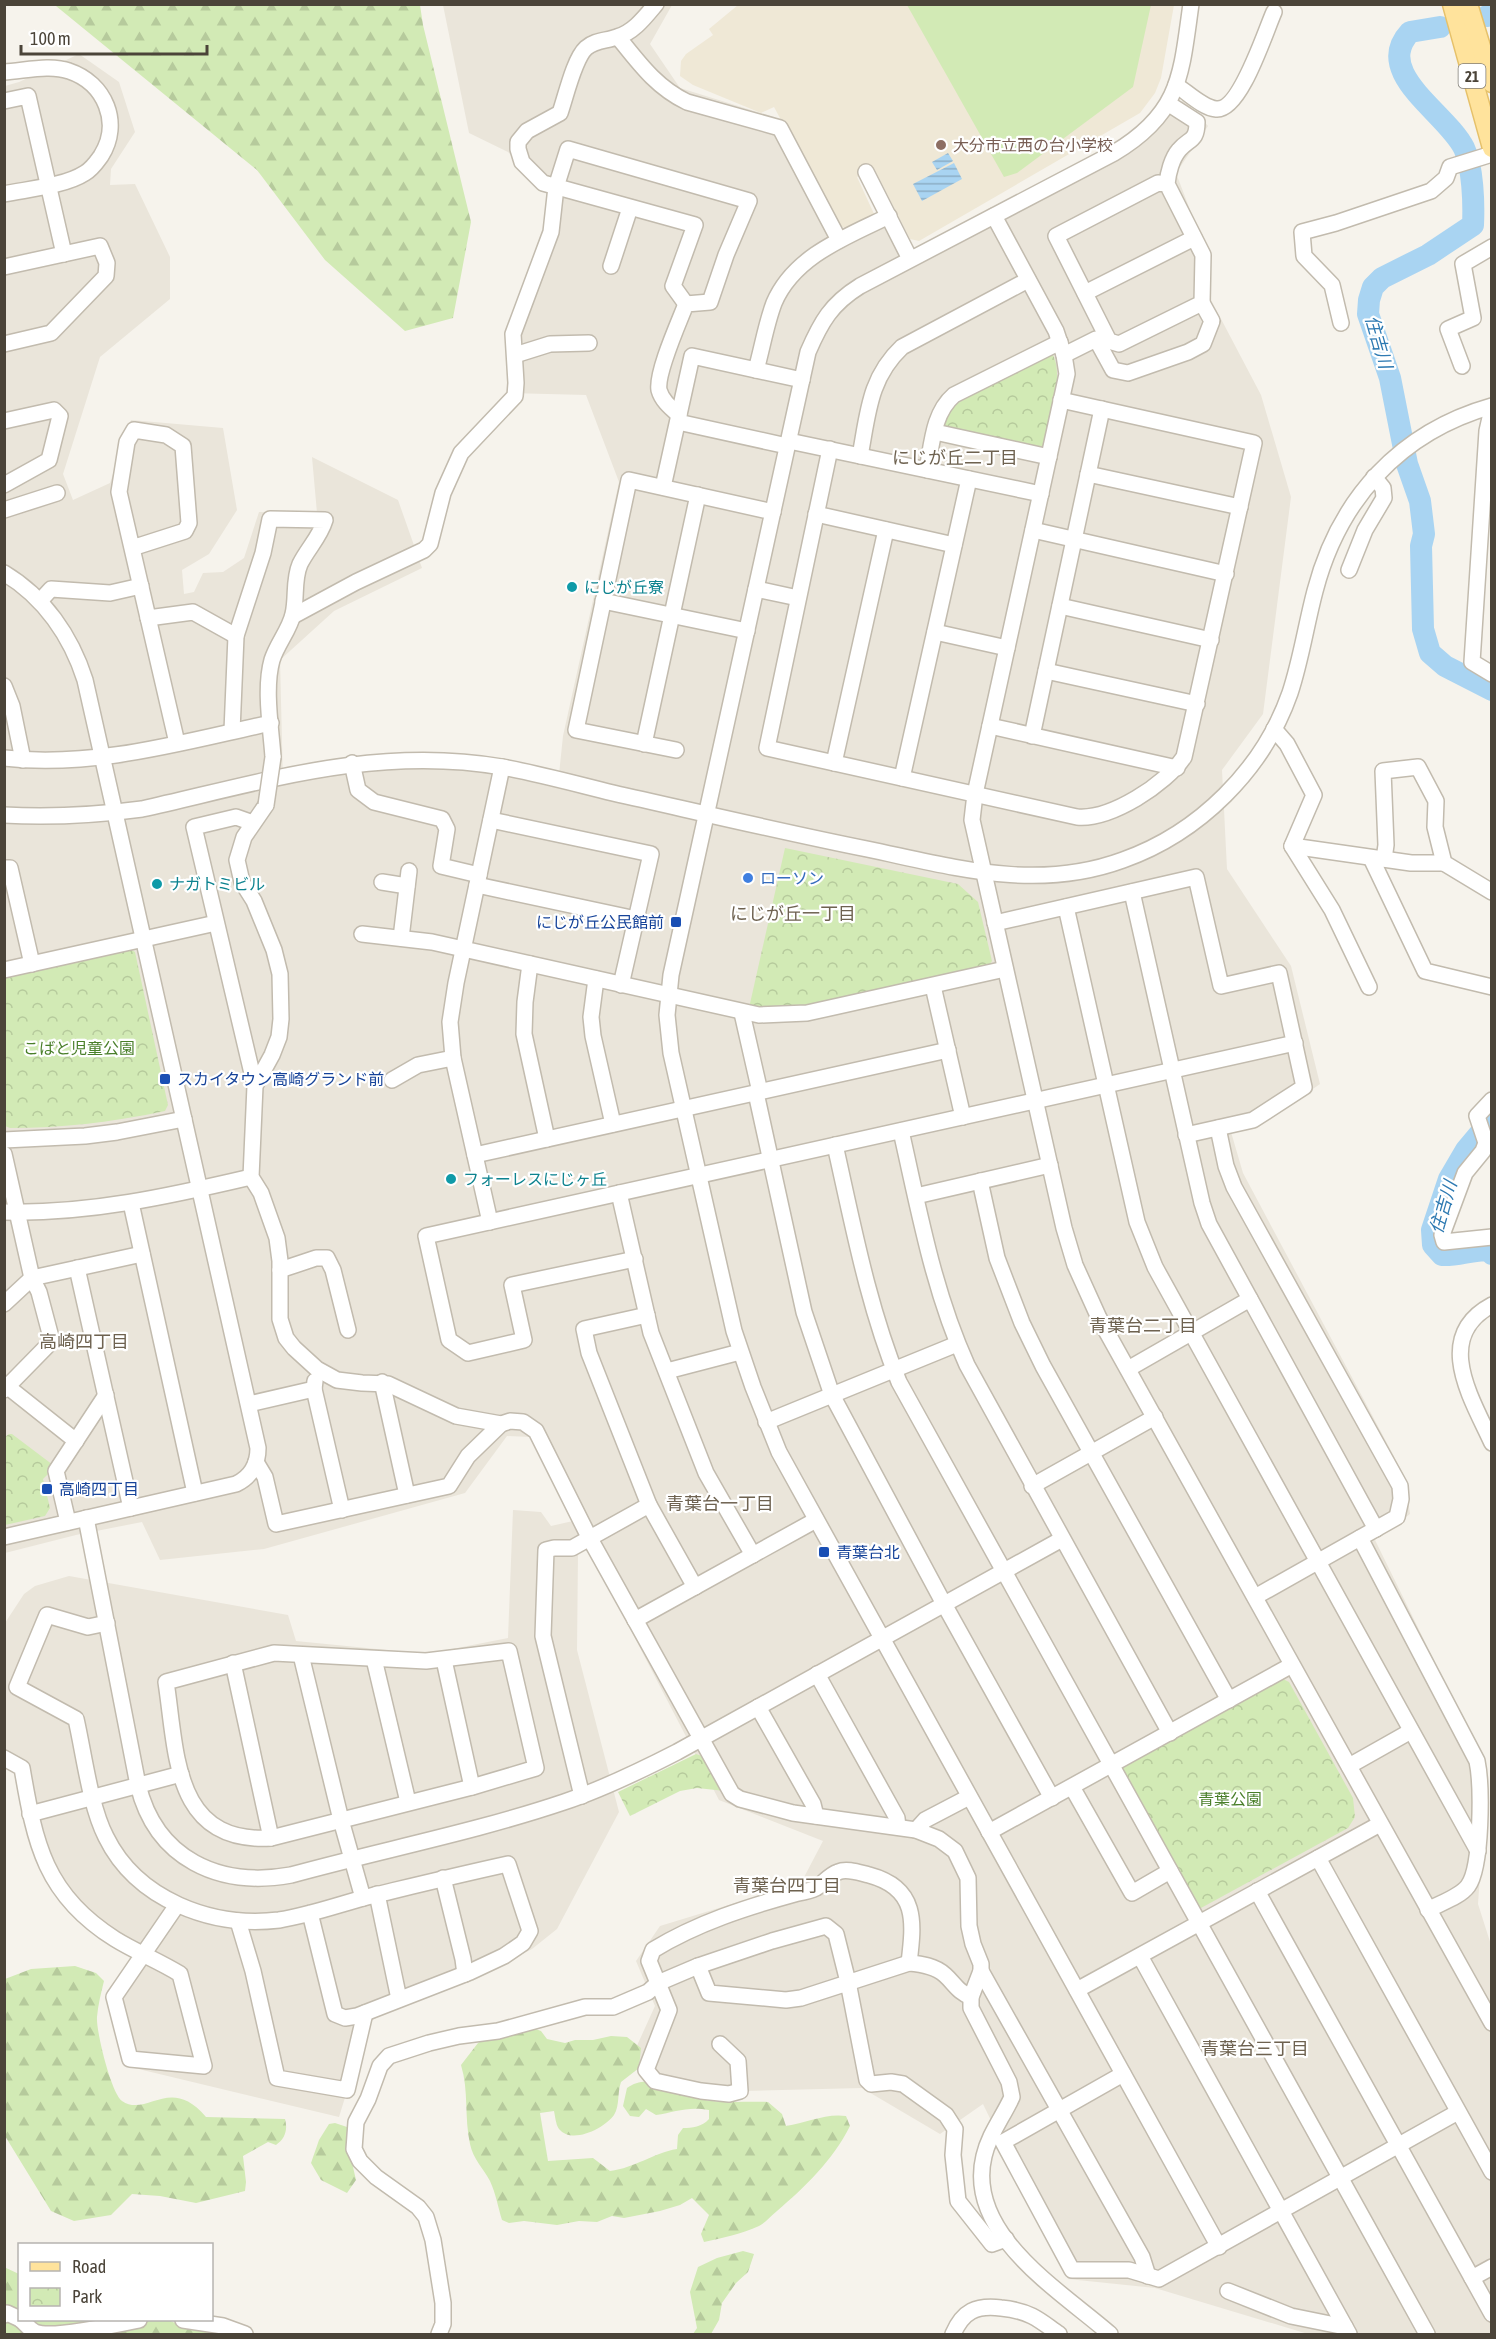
<svg xmlns="http://www.w3.org/2000/svg" width="1496" height="2339" viewBox="0 0 1496 2339" font-family="'Asap Condensed','Noto Sans JP',sans-serif">
<defs>
<pattern id="forest-firs" width="22" height="20" patternUnits="userSpaceOnUse" patternTransform="scale(1.5)"><rect width="22" height="20" fill="#d2eab5"/><path d="M5 1l3.5 6h-7zM16 11l3.5 6h-7z" fill="#b6ca9c"/></pattern>
<pattern id="park-crowns" width="20" height="18" patternUnits="userSpaceOnUse" patternTransform="scale(1.5)"><rect width="20" height="18" fill="#d2eab5"/><path d="M2 6a3 3 0 1 1 6 0M12 15a3 3 0 1 1 6 0" fill="none" stroke="#b6ca9c"/></pattern>
<pattern id="water-rules" width="6" height="5" patternUnits="userSpaceOnUse" patternTransform="scale(1.5)"><rect width="6" height="5" fill="#a9d4f2"/><path d="M0 2.5h6" fill="none" stroke="#8caec5"/></pattern>
</defs>
<rect width="100%" height="100%" fill="#f6f3ec"/>
<!-- residential -->
<polygon fill="#eae5da" points="443,5 672,5 650,44 680,88 774,117 840,234 884,215 908,266 1132,151 1184,99 1208,126 1176,173 1208,257 1210,298 1261,395 1291,497 1263,714 1222,770 1227,869 1291,966 1320,1084 1257,1128 1231,1132 1243,1173 1404,1475 1410,1514 1375,1540 1481,1756 1487,1773 1478,1904 1492,1948 1491,2334 1308,2334 1155,2288 1068,2279 983,2104 940,2134 862,2088 662,2093 630,2061 655,2006 636,1961 660,1926 801,1883 823,1841 719,1800 586,1544 586,1547 578,1554 577,1650 619,1812 557,1929 532,1949 475,1978 379,2016 368,2023 339,2117 126,2066 107,1991 133,1958 66,1908 43,1875 30,1845 17,1777 13,1770 5,1766 5,1623 24,1594 35,1586 69,1576 288,1615 296,1641 427,1654 508,1638 513,1510 541,1512 551,1526 573,1521 531,1437 507,1436 465,1493 264,1549 160,1560 142,1522 76,1535 5,1553 5,86 19,82 79,54 119,82 135,132 111,169 110,185 135,184 170,257 170,299 100,357 63,474 73,500 110,483 131,420 223,428 237,510 209,554 182,570 184,594 194,592 203,573 223,572 244,558 259,512 317,513 312,457 398,500 422,568 334,611 280,660 283,784 366,767 409,763 495,770 558,784 563,736 619,482 586,395 509,393 508,352 545,229 548,191 508,152 469,133"/>
<!-- education -->
<polygon fill="#efe8d6" points="738,5 1174,5 1161,78 1155,93 1140,113 919,241 910,239 874,168 857,177 875,216 847,229 838,225 774,107 761,113 693,85 680,76 681,61 686,54 713,35 709,29"/>
<!-- forest -->
<g fill="url(#forest-firs)">
<polygon points="27,5 420,5 423,25 471,222 453,318 405,331 325,260 257,170 56,6"/>
<path d="M75,1966L96,1973L104,1981C101,1993 98,2005 97,2017C96,2031 111,2093 122,2101C147,2118 170,2074 206,2117L285,2119C288,2130 285,2139 276,2145L268,2142L243,2156L246,2182L245,2191L196,2203L160,2196L132,2194L111,2215L74,2221L51,2211L5,2136V1979L31,1969Z"/>
<path d="M533,2028L541,2031L547,2039L565,2043L575,2040H593L611,2036L627,2037L641,2048L639,2068L621,2082C617,2093 620,2105 614,2115C605,2128 572,2145 559,2129C556,2125 555,2116 554,2111L540,2113L548,2161L593,2158L610,2171C635,2168 653,2153 677,2149L678,2135L683,2128C692,2128 702,2127 709,2119V2110C688,2106 675,2112 656,2115L646,2109L639,2117L630,2116L623,2106L627,2088C652,2069 685,2099 712,2101C730,2103 750,2101 768,2102L782,2114L786,2126C806,2123 826,2113 846,2116L850,2126C833,2160 805,2187 777,2211C771,2216 765,2223 759,2226C742,2234 722,2238 704,2242L701,2234L709,2215L692,2198L680,2205L660,2211L624,2218L612,2216L597,2222L579,2221L557,2225L524,2221L509,2223L502,2220C498,2207 496,2194 490,2181C483,2168 473,2159 470,2144C464,2117 469,2091 461,2065L478,2043L486,2038Z"/>
<polygon points="335,2123 347,2127 347,2141 356,2180 347,2193 321,2180 311,2163 319,2140 329,2124"/>
<polygon points="743,2251 754,2254 748,2272 736,2283 722,2303 719,2320 711,2334 693,2334 697,2328 690,2292 698,2267 717,2258"/>
<path d="M4,2267L19,2274L20,2320H168C185,2329 205,2326 223,2334H5Z"/>
</g>
<!-- park -->
<g fill="url(#park-crowns)">
<path d="M1051,352C1067,373 1047,428 1042,452L941,429L950,409L956,404Z"/>
<polygon points="785,848 958,884 978,902 992,961 988,967 807,1008 749,1008"/>
<path d="M128,948L135,952L168,1105L165,1111C113,1122 63,1128 10,1128L5,1126V977Z"/>
<polygon points="9,1434 12,1434 53,1465 50,1472 43,1479 50,1508 45,1516 5,1525 5,1437"/>
<polygon points="1281,1678 1289,1682 1353,1798 1355,1817 1348,1828 1201,1908 1195,1905 1121,1772 1124,1764"/>
<polygon points="696,1754 705,1757 725,1791 697,1788 680,1791 630,1816 618,1792"/>
</g>
<!-- pitch -->
<polygon fill="#d2eab5" points="907,5 1151,5 1133,87 1017,173 1004,177"/>
<!-- water -->
<g fill="url(#water-rules)">
<polygon points="948,153 953,161 937,170 932,162"/>
<polygon points="954,163 962,179 922,201 913,184"/>
</g>
<g fill="none" stroke-linecap="round" stroke-linejoin="round">
<!-- river -->
<g stroke="#a9d4f2" stroke-width="22">
<polyline points="1487,16 1492,15"/>
<path d="M1440,27L1410,32C1372,73 1446,112 1464,148C1473,167 1474,204 1473,225L1428,255L1382,278L1373,287L1369,300L1368,314L1390,378L1407,464L1420,501L1424,534L1421,546L1423,629L1430,653L1445,666L1492,690"/>
<path d="M1492,1119L1466,1150L1449,1179L1432,1230L1433,1245L1442,1255C1457,1256 1471,1250 1488,1250L1492,1254"/>
</g>
<!-- minor casing -->
<g stroke="#c2bbae" stroke-width="18">
<g id="minor">
<path d="M656,4C645,17 634,32 617,37C606,41 595,40 586,48C574,59 566,96 560,113L527,131L518,142V149L522,162L543,183L695,225L673,286L686,304"/>
<path d="M1191,4C1181,75 1181,113 1114,153L860,286C831,304 821,322 808,352L671,975L667,1015L671,1053L734,1331L753,1387L779,1452L1219,2247"/>
<path d="M618,37C639,63 656,87 687,102L780,128L839,240"/>
<path d="M4,72C24,71 50,64 69,71C105,83 122,123 101,156C96,163 92,169 85,173C65,186 28,189 4,194"/>
<path d="M1176,85C1187,92 1203,108 1216,109C1240,112 1265,32 1274,12"/>
<polyline points="4,101 28,96 64,254"/>
<polyline points="866,172 910,259"/>
<path d="M1167,184L1158,183L1056,236L1109,341L1119,344L1202,303L1203,255L1167,184C1168,173 1172,158 1179,150C1189,138 1197,142 1197,122L1169,104"/>
<polyline points="994,216 1056,331 1064,355 1067,374 975,794 972,820 1064,1228 1075,1265 1099,1318 1492,2023"/>
<polyline points="611,266 630,208"/>
<polyline points="4,267 100,246 107,263 106,276 51,333 4,344"/>
<polyline points="1085,293 1194,238"/>
<polyline points="1341,323 1332,285 1304,256 1302,232 1336,223 1431,191 1446,178 1450,167 1492,154"/>
<polyline points="515,355 550,344 589,343"/>
<polyline points="1064,355 1096,339 1113,370 1128,373 1188,352 1203,344 1212,321 1202,303"/>
<polyline points="1462,366 1448,329 1473,318 1463,264 1492,247"/>
<path d="M756,370C762,349 766,324 774,303C794,256 846,237 889,216"/>
<polyline points="1492,409 1487,431 1472,662 1492,674"/>
<polyline points="4,421 54,410 60,416 49,460 4,485"/>
<polyline points="678,422 787,446"/>
<polyline points="935,432 1049,457"/>
<polyline points="789,441 1041,494"/>
<path d="M830,449L767,748L1077,817C1111,820 1166,784 1184,757L1254,443L1061,400"/>
<path d="M860,456C868,414 869,378 902,347L1028,280"/>
<path d="M927,470C932,444 933,413 954,395L1060,342"/>
<polyline points="1088,474 1240,507"/>
<polyline points="663,487 692,356 802,380"/>
<polyline points="4,510 57,493"/>
<polyline points="816,514 954,545"/>
<polyline points="1033,530 1226,574"/>
<polyline points="132,548 185,531 189,523 183,446 166,435 134,430 127,442 119,492 177,743"/>
<polyline points="1349,570 1365,530 1384,498 1383,488 1374,477"/>
<path d="M4,573C44,597 71,636 85,680L258,1448C258,1464 251,1477 236,1484L4,1537"/>
<polyline points="756,589 798,598"/>
<polyline points="40,601 51,589 110,593 141,586"/>
<polyline points="603,601 747,631"/>
<polyline points="1060,606 1211,640"/>
<path d="M293,616L356,582L424,550L430,544L443,493L461,453L515,396L516,383L513,334L551,232L556,187L568,149L749,201L726,255L710,302L686,304C679,322 656,373 659,390C662,401 671,408 679,415"/>
<polyline points="148,618 193,612 236,636"/>
<polyline points="935,632 1007,648"/>
<polyline points="1046,671 1197,704"/>
<polyline points="4,686 12,706 23,760"/>
<polyline points="990,726 1177,768"/>
<polyline points="1274,729 1287,744 1314,795 1292,846 1332,910 1369,987"/>
<path d="M232,731L236,636L263,553L270,519L325,520C320,537 308,548 300,564C293,580 297,598 293,614C290,629 277,644 272,660C264,688 271,728 273,757"/>
<polyline points="1032,736 1102,409"/>
<polyline points="644,744 698,495"/>
<polyline points="676,750 576,730 629,480 773,512"/>
<path d="M4,758C95,768 183,742 271,723"/>
<polyline points="352,763 358,790 374,802 442,819 447,829 441,866 479,875"/>
<polyline points="834,763 886,530"/>
<polyline points="902,778 969,479"/>
<path d="M266,805L244,837L237,860L242,882L254,901L274,950L280,974L281,1019L279,1037L272,1055L255,1086L251,1177L261,1193L277,1238L280,1261V1319L286,1338L294,1348L317,1369L337,1380L362,1383L388,1384L456,1416L501,1424L510,1421L523,1422L536,1431L589,1537L732,1794L740,1799L793,1813L916,1830L939,1839L955,1851L968,1878L969,1926L973,1944L981,1964V1971L971,1997V2008L1009,2082L1012,2097C1003,2117 989,2134 984,2156C965,2234 1061,2291 1110,2334"/>
<path d="M4,815C51,818 96,815 142,809C263,782 377,745 502,767C540,774 576,784 613,793C698,812 782,832 867,849C954,867 1036,892 1123,860C1199,833 1263,770 1290,693C1301,660 1306,625 1315,591C1339,499 1400,432 1492,406"/>
<polyline points="491,820 651,854 621,985"/>
<polyline points="253,823 236,817 194,827 255,1086"/>
<polyline points="1292,846 1411,863 1444,863"/>
<polyline points="1371,858 1425,971 1492,987"/>
<polyline points="1384,859 1386,845 1383,771 1418,767 1436,801 1435,827 1444,863 1492,892"/>
<polyline points="4,868 10,868 32,964"/>
<polyline points="382,882 407,886"/>
<polyline points="477,885 636,919"/>
<polyline points="1132,892 1202,1203 1209,1224 1376,1529"/>
<polyline points="1066,907 1137,1222 1155,1267 1478,1851"/>
<polyline points="995,923 1196,877 1221,986 1279,973 1304,1087 1253,1120 1186,1135"/>
<polyline points="362,934 432,942 759,1015 807,1013 1005,969"/>
<polyline points="401,938 409,871"/>
<polyline points="530,964 525,1002 524,1034 547,1139"/>
<polyline points="4,970 216,923"/>
<polyline points="596,979 591,1017 593,1036 613,1124"/>
<polyline points="933,986 963,1117"/>
<polyline points="742,1013 760,1092"/>
<polyline points="392,1080 418,1065 453,1058"/>
<polyline points="756,1093 804,1312 832,1395 944,1604 1052,1798"/>
<polyline points="1492,1100 1477,1116 1486,1143 1483,1151 1465,1173 1442,1235 1444,1242 1492,1237"/>
<polyline points="1218,1128 1226,1166 1234,1187 1400,1486 1401,1499 1397,1517 1255,1597"/>
<path d="M901,1131C919,1210 933,1290 967,1365L1170,1733"/>
<polyline points="4,1140 85,1136 117,1132 184,1119"/>
<path d="M835,1145C853,1225 868,1306 899,1382L1427,2334"/>
<polyline points="4,1154 32,1278 39,1292 52,1341 4,1390"/>
<polyline points="475,1155 948,1050"/>
<polyline points="980,1181 997,1258 1022,1323 1043,1366 1229,1700"/>
<polyline points="619,1193 651,1333 706,1473 753,1555"/>
<polyline points="916,1196 1050,1165"/>
<polyline points="131,1203 195,1493"/>
<path d="M4,1212C89,1214 170,1196 251,1177"/>
<polyline points="490,1222 453,1058 450,1022 456,983 502,767"/>
<polyline points="635,1259 512,1285 524,1340 468,1353 449,1340 426,1236 1295,1043"/>
<polyline points="77,1268 131,1508"/>
<polyline points="280,1270 316,1258 327,1258 333,1270 348,1330"/>
<polyline points="4,1304 32,1278 142,1254"/>
<path d="M1492,1305C1432,1337 1472,1399 1492,1443"/>
<polyline points="647,1315 584,1329 589,1353 649,1505 695,1587"/>
<polyline points="1128,1369 1250,1299"/>
<polyline points="667,1371 740,1352"/>
<polyline points="382,1382 407,1495"/>
<polyline points="8,1387 76,1441"/>
<polyline points="314,1389 342,1510"/>
<polyline points="249,1404 314,1389 315,1381"/>
<polyline points="766,1422 957,1344"/>
<polyline points="256,1462 265,1477 276,1524 449,1486 468,1456 501,1424"/>
<polyline points="1032,1486 1155,1417"/>
<path d="M86,1518L138,1785C156,1859 219,1888 291,1875C382,1850 475,1832 564,1802C603,1789 640,1771 677,1752L1062,1539"/>
<polyline points="68,1522 56,1471 106,1395"/>
<path d="M1360,1538L1477,1761C1482,1785 1482,1867 1468,1886C1460,1897 1440,1903 1428,1910"/>
<polyline points="635,1620 816,1520"/>
<path d="M107,1623L88,1627L47,1615L17,1687L76,1719C84,1754 90,1806 106,1837C137,1900 212,1928 279,1920C311,1915 340,1904 371,1896C417,1885 462,1874 508,1864L530,1931L523,1943L504,1956L470,1972L357,2016L345,2018L335,2014L310,1913"/>
<path d="M509,1651L536,1768L472,1787L271,1838C173,1844 177,1753 166,1682L274,1653L426,1661Z"/>
<polyline points="301,1655 341,1820 363,1898"/>
<polyline points="374,1659 408,1802"/>
<polyline points="444,1660 472,1787"/>
<polyline points="233,1663 271,1838"/>
<polyline points="817,1674 897,1818 898,1827"/>
<polyline points="758,1707 813,1804 816,1816"/>
<path d="M4,1758L22,1768C35,1844 45,1895 115,1939C136,1952 159,1961 180,1974L204,2066L130,2059L114,1997L177,1905"/>
<polyline points="1349,1766 1411,1731"/>
<polyline points="1072,1787 1132,1893 1170,1871"/>
<polyline points="582,1796 543,1636 546,1550 554,1548 572,1548 649,1505"/>
<polyline points="30,1814 181,1774"/>
<polyline points="916,1830 925,1820 969,1797"/>
<polyline points="989,1832 1292,1665"/>
<polyline points="1318,1858 1492,2172"/>
<polyline points="443,1878 463,1959 465,1974"/>
<polyline points="1257,1891 1492,2314"/>
<polyline points="377,1894 399,1999"/>
<polyline points="238,1921 253,1971 277,2078 347,2090 365,2013"/>
<polyline points="1140,1956 1349,2334"/>
<polyline points="981,1971 1142,2257 1148,2276"/>
<polyline points="1077,1990 1380,1824"/>
<path d="M971,1997C958,1992 955,1984 945,1975C935,1966 922,1964 909,1963L801,1998L786,2000L709,1993L698,1966L772,1941L826,1926L836,1934L848,1982L867,2080L871,2084L891,2082L903,2084L946,2115L955,2129L953,2155L958,2201L992,2244L1006,2239"/>
<path d="M720,2044L738,2061L740,2091L729,2094L701,2091L655,2081L646,2070L669,2010L649,1961L653,1950C697,1923 747,1907 798,1893C804,1892 810,1891 816,1888C824,1883 829,1875 838,1872C847,1868 860,1873 869,1875C918,1888 914,1922 909,1963"/>
<polyline points="1123,2074 1003,2142 1072,2270 1129,2270 1159,2279 1458,2112"/>
<polyline points="1472,2278 1492,2267"/>
<polyline points="1228,2291 1291,2316 1345,2327"/>
<polyline points="4,2315 7,2313 20,2319"/>
<path d="M21,2320C25,2323 30,2330 35,2332C51,2339 120,2324 139,2320"/>
<polyline points="183,2320 223,2326 245,2334"/>
<polyline points="439,2334 443,2324 443,2303 433,2240 426,2217 418,2207 376,2177 360,2161 354,2149 356,2122 368,2099 380,2066 389,2056 429,2043 459,2036 498,2031 585,2007 613,2007 648,1992 658,1983 698,1966"/>
<path d="M953,2334C963,2311 976,2305 1001,2308C1012,2309 1022,2311 1032,2316C1042,2321 1050,2328 1059,2334"/>
</g>
</g>
<!-- major casing -->
<g stroke="#e6c16a" stroke-width="21">
<g id="major">
<polyline points="1452,4 1492,148"/>
<polyline points="1468,4 1492,83"/>
</g>
</g>
<!-- minor -->
<use href="#minor" stroke="#fff" stroke-width="15"/>
<!-- major -->
<use href="#major" stroke="#ffe39c" stroke-width="18"/>
<!-- minor-bridge casing -->
<g stroke="#c2bbae" stroke-width="18" stroke-linecap="butt">
<polyline id="minor-bridge" points="266,805 273,757"/>
</g>
<!-- minor-bridge -->
<use href="#minor-bridge" stroke="#fff" stroke-width="15"/>
</g>
<!-- markers -->
<circle fill="#8d6e63" stroke="#fff" stroke-width="2" cx="941" cy="145" r="6"/>
<g fill="#0f9aa8" stroke="#fff" stroke-width="2">
<circle cx="572" cy="587" r="6"/>
<circle cx="157" cy="884" r="6"/>
<circle cx="451" cy="1179" r="6"/>
</g>
<circle fill="#3f7fe0" stroke="#fff" stroke-width="2" cx="748" cy="878" r="6"/>
<g fill="#1a4fb4" stroke="#fff" stroke-width="2">
<rect x="670" y="916" width="12" height="12" rx="3"/>
<rect x="159" y="1073" width="12" height="12" rx="3"/>
<rect x="41" y="1483" width="12" height="12" rx="3"/>
<rect x="818" y="1546" width="12" height="12" rx="3"/>
</g>
<g text-anchor="middle" dominant-baseline="central" stroke-width="4.5" stroke-linejoin="round" paint-order="stroke">
<!-- shield labels -->
<rect fill="#fff" stroke="#817c74" stroke-width="1.5" x="1458.5" y="64" width="27" height="24" rx="4.5"/>
<g font-size="15" font-weight="bold" fill="#4b4439">
<text x="1472" y="76">21</text>
</g>
<!-- education labels -->
<g font-size="16" fill="#785e54" stroke="#fff" text-anchor="start">
<text x="953" y="145">大分市立西の台小学校</text>
</g>
<!-- culture labels -->
<g font-size="16" fill="#0d838f" stroke="#fff" text-anchor="start">
<text x="584" y="587">にじが丘寮</text>
<text x="169" y="884">ナガトミビル</text>
<text x="463" y="1179">フォーレスにじヶ丘</text>
</g>
<!-- shop labels -->
<g font-size="16" fill="#366cbe" stroke="#fff" text-anchor="start">
<text x="760" y="878">ローソン</text>
</g>
<!-- transit labels -->
<g font-size="16" fill="#164399" stroke="#fff" text-anchor="start">
<text x="664" y="922" text-anchor="end">にじが丘公民館前</text>
<text x="177" y="1079">スカイタウン高崎グランド前</text>
<text x="59" y="1489">高崎四丁目</text>
<text x="836" y="1552">青葉台北</text>
</g>
<!-- park labels -->
<g font-size="16" fill="#4a7f2a" stroke="#fff">
<text x="79" y="1048">こばと児童公園</text>
<text x="1230" y="1799">青葉公園</text>
</g>
<!-- water labels -->
<g font-size="18" font-style="italic" fill="#2e7ab2" stroke="#fff">
<text transform="translate(1379 342) rotate(74)">住吉川</text>
<text transform="translate(1443 1207) rotate(-74)">住吉川</text>
</g>
<!-- neighbourhood labels -->
<g font-size="18" fill="#6e6250" stroke="#fff">
<text x="955" y="457">にじが丘二丁目</text>
<text x="793" y="913">にじが丘一丁目</text>
<text x="1143" y="1325">青葉台二丁目</text>
<text x="84" y="1341">高崎四丁目</text>
<text x="720" y="1503">青葉台一丁目</text>
<text x="787" y="1885">青葉台四丁目</text>
<text x="1255" y="2048">青葉台三丁目</text>
</g>
</g>
<!-- border -->
<rect width="1496" height="2339" fill="none" stroke="#4b4439" stroke-width="12"/>
<!-- legend -->
<rect x="18" y="2243" width="195" height="78" fill="#ffffff" stroke="#b7b4b0" stroke-width="1.5"/>
<rect x="30" y="2262" width="30" height="9" fill="#ffe39c" stroke="#b7b4b0" stroke-width="1.5"/>
<text x="72" y="2273" font-size="18" fill="#4b4439">Road</text>
<rect x="30" y="2288" width="30" height="18" fill="url(#park-crowns)" stroke="#b7b4b0" stroke-width="1.5"/>
<text x="72" y="2303" font-size="18" fill="#4b4439">Park</text>
<!-- scale -->
<path d="M21 45v9h186v-9" fill="none" stroke="#4b4439" stroke-width="3"/>
<text x="30" y="45" font-size="18" fill="#4b4439" stroke="#ffffff" stroke-width="4.5" paint-order="stroke">100 m</text>
</svg>
